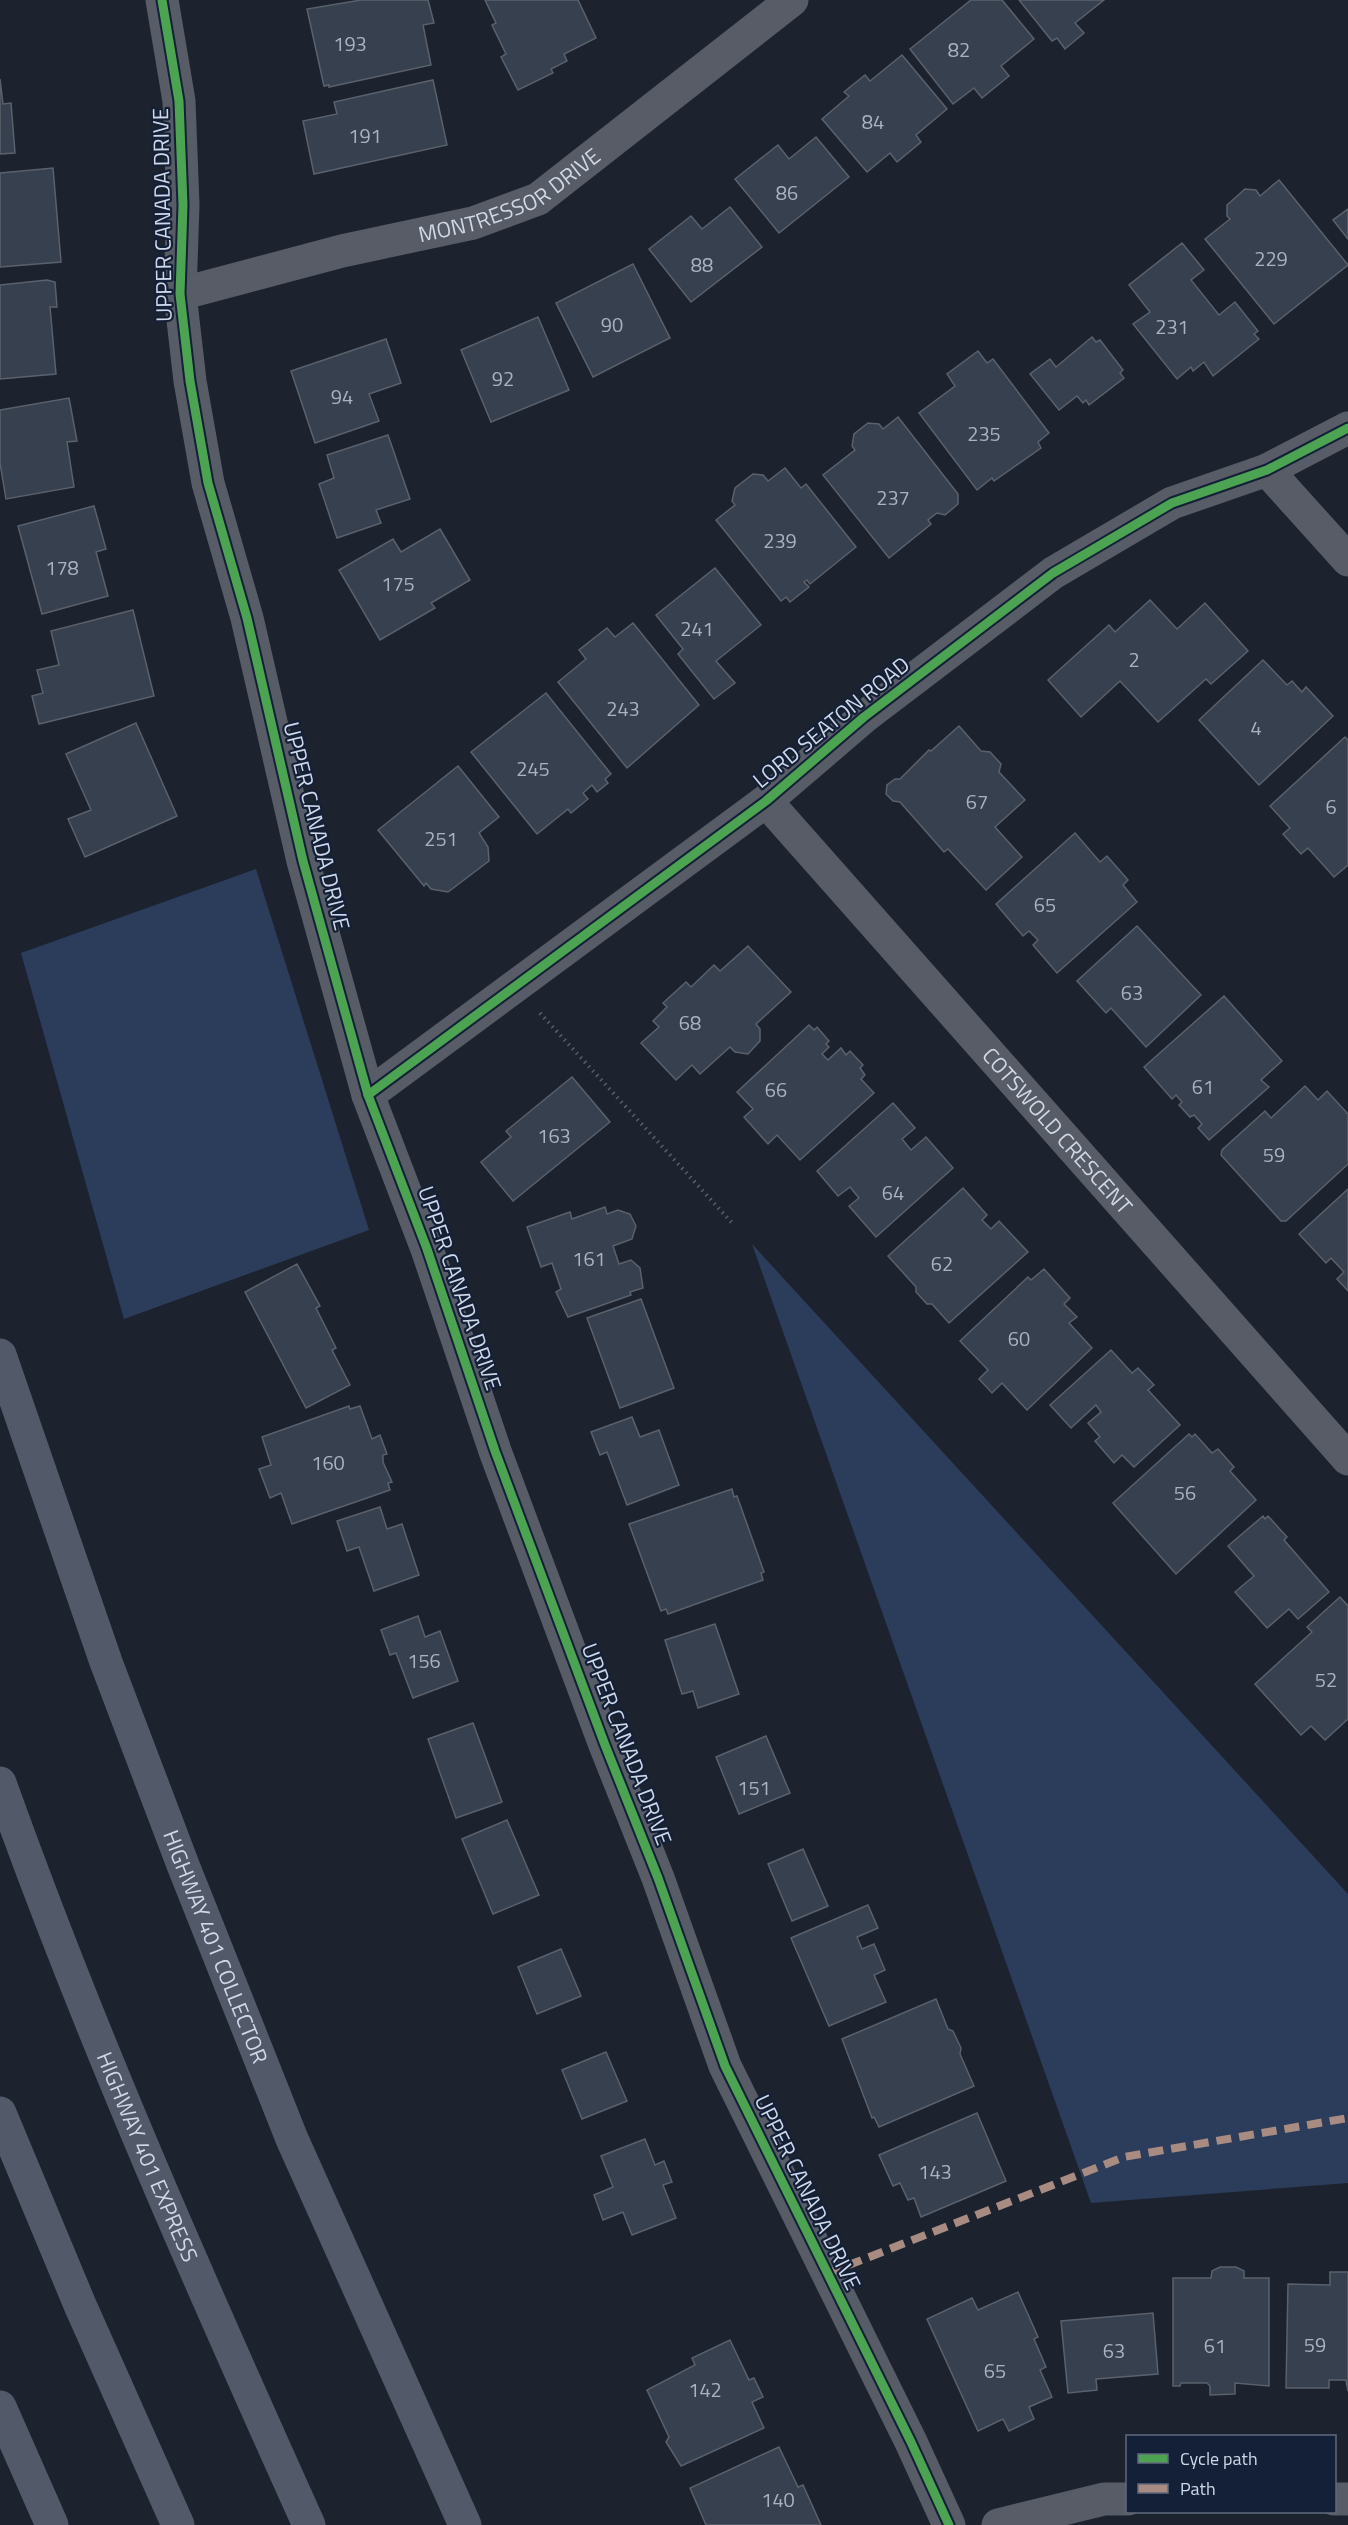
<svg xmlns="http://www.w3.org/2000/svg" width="1348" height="2525" viewBox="0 0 1348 2525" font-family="'Titillium Web',sans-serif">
<rect width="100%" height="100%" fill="#1c232f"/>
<!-- green -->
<g fill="#2c3d5c">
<polygon points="256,869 369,1230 124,1319 21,953"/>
<polygon points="752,1244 1348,1894 1348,2183 1091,2203"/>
</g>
<!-- building -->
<g fill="#37404f" stroke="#5a616c" stroke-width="1.5">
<polygon points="361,0 428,0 434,23 423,25 431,65 329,87 329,85 324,86 307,9"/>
<polygon points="485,0 578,0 596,38 564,54 567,61 551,69 553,73 518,90 501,57 506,54 492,25 496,23"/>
<polygon points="971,0 1002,0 1034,39 1001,66 1009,76 982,98 974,88 953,104 910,49"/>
<polygon points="1019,0 1104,0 1075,23 1084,33 1065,49 1057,38 1052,41"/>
<polygon points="902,55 947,109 916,135 921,142 897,162 890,153 867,172 822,119 849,96 844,92 865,75 870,81"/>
<polygon points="0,79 3,104 11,103 15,153 0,154"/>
<polygon points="433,80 447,145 314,174 303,121 337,114 334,102"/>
<polygon points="816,137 849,177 779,233 735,179 778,145 789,159"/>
<polygon points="53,168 61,262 0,267 0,173"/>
<polygon points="1279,180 1348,265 1274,324 1205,239 1230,219 1227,216 1227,205 1245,189 1256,190 1260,196"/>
<polygon points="730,207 762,247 691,302 649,249 691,216 702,229"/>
<polygon points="1348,209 1348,239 1333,220"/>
<polygon points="1182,243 1204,270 1191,280 1219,315 1235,302 1258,331 1254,334 1259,339 1213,376 1204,362 1193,371 1191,367 1177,379 1133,324 1150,312 1129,285"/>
<polygon points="633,264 670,338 593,377 556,303"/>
<polygon points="47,280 55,282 57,307 50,307 56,374 0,379 0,285"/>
<polygon points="538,317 569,390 491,422 461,350"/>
<polygon points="1092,337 1096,342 1100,340 1123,370 1120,373 1124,378 1089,405 1086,400 1083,403 1077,396 1059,410 1030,374 1050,359 1056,367"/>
<polygon points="386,339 401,383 369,394 379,421 315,443 291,371"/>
<polygon points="978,351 987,363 993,359 1049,433 1038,442 1041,448 994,481 992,478 977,490 919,413 955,386 947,374"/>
<polygon points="69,398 77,441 67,442 74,487 6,499 0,463 0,410"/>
<polygon points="898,417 958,494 958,504 945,515 937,513 928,520 931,524 889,558 823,475 855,450 852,446 854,434 868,423 879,424 883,429"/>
<polygon points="388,435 410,499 376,510 381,523 337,538 319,484 334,478 327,455"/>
<polygon points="785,468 801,488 806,484 856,547 810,584 807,580 804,582 809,587 790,602 786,597 781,601 716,520 735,505 732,501 735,488 753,474 763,475 768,481"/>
<polygon points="94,506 106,549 96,552 108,596 42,614 18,526"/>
<polygon points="440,529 470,580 431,603 435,608 380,640 339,570 393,539 401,552"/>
<polygon points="715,568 761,625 716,661 735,683 714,699 678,654 683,649 656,615"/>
<polygon points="1150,600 1177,629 1205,603 1248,651 1211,684 1206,679 1158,722 1120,681 1081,717 1048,680 1109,625 1115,632"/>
<polygon points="133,610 154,696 39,724 32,696 43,693 37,670 59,665 51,631"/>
<polygon points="633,623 699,705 627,768 558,682 586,659 579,650 607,628 615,637"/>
<polygon points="1263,660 1287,685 1292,681 1302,692 1306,687 1333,716 1259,785 1199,720"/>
<polygon points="546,693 611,774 605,779 608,783 597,792 592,785 583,793 588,799 571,813 568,809 537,834 471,752"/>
<polygon points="136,723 177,816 85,857 68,819 91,810 66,754"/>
<polygon points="959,726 981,751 990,752 1001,764 999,772 1025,800 995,827 1022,857 986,890 948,849 944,852 900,802 893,801 886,794 887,785 895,779 900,779 929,750 931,751"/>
<polygon points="1345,737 1348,740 1348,865 1334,877 1308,848 1301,854 1283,834 1290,828 1270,806"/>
<polygon points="458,766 499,817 479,833 488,847 489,861 448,892 431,889 426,883 424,886 378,830"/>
<polygon points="1075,833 1100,862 1107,856 1128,880 1123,885 1137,902 1057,973 1033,945 1038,940 1029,931 1023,936 996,904"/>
<polygon points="1137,926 1201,995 1146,1047 1111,1008 1106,1013 1077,981"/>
<polygon points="748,946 791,992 756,1024 760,1029 760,1041 748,1054 735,1052 730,1047 700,1074 692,1065 676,1080 641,1043 659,1027 653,1021 667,1007 663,1003 686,982 691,987 714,965 720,971"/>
<polygon points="1224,996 1282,1061 1261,1080 1269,1087 1209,1140 1198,1128 1202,1124 1194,1115 1190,1117 1179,1105 1182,1102 1176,1095 1172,1099 1144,1067"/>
<polygon points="809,1025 814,1030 817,1027 829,1041 826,1044 829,1047 822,1054 828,1060 841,1048 846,1055 850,1051 863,1065 860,1068 865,1075 861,1079 874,1093 800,1160 777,1135 768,1144 744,1117 753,1109 737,1092"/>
<polygon points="572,1077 610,1122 513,1201 481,1162 511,1137 506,1131"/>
<polygon points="1305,1086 1318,1100 1327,1091 1348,1114 1348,1164 1286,1221 1281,1221 1221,1155 1222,1150 1265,1111 1271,1118"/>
<polygon points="893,1103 915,1128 902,1139 911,1150 926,1137 953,1168 876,1237 849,1206 859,1198 850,1187 838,1196 817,1171"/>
<polygon points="963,1188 987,1215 982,1220 991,1229 999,1221 1028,1252 949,1323 932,1304 927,1304 916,1292 916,1287 888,1256"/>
<polygon points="1348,1189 1348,1291 1337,1279 1344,1272 1331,1258 1326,1263 1299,1234"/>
<polygon points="605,1207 607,1214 618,1210 630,1214 636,1226 632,1239 613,1246 619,1264 631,1260 640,1268 643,1288 630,1292 631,1295 568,1317 556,1292 561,1289 552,1263 541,1267 527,1227 570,1212 572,1219"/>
<polygon points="297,1264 320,1306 316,1308 336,1348 332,1350 350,1385 306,1408 245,1292"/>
<polygon points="1044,1269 1070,1298 1064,1304 1077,1317 1069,1323 1092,1348 1027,1410 1002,1383 992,1393 979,1379 988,1370 960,1341 1028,1277 1031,1280"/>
<polygon points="641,1299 674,1388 620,1408 587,1318"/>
<polygon points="1111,1350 1132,1373 1138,1368 1154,1385 1148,1390 1180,1425 1134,1467 1122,1455 1114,1463 1095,1441 1100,1437 1088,1423 1101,1412 1096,1405 1071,1428 1050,1405"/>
<polygon points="349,1406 350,1409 360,1406 372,1439 380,1435 387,1454 383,1455 383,1462 392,1482 388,1483 390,1490 292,1524 281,1493 270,1498 259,1469 271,1465 262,1437"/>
<polygon points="632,1417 640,1437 659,1430 679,1485 627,1505 607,1452 600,1455 591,1432"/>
<polygon points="1189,1434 1192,1437 1195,1434 1212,1453 1218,1449 1234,1467 1230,1471 1256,1500 1176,1574 1113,1503"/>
<polygon points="732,1489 734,1497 737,1496 764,1572 761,1573 763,1580 668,1614 666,1609 661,1611 629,1524"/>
<polygon points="380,1507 387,1529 402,1524 419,1575 374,1591 359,1547 347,1551 337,1521"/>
<polygon points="1263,1516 1265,1519 1268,1516 1287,1537 1284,1540 1329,1592 1298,1619 1289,1609 1267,1628 1235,1592 1254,1576 1228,1546"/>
<polygon points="1340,1597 1348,1606 1348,1719 1325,1740 1311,1726 1301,1735 1255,1684 1312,1632 1307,1627"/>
<polygon points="418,1616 425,1637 440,1631 458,1681 413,1698 396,1653 390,1655 381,1630"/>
<polygon points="715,1624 739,1694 698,1708 693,1691 682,1694 665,1640"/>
<polygon points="473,1723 502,1802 456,1818 428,1739"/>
<polygon points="766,1736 790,1793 739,1814 716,1757"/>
<polygon points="507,1820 539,1895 493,1914 462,1839"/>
<polygon points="803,1849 828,1906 792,1921 768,1864"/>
<polygon points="868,1905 878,1928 857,1937 862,1949 874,1944 885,1970 874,1975 886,2002 829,2026 791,1938"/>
<polygon points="561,1949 581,1996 537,2014 518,1967"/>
<polygon points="936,1999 948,2029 953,2031 961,2048 960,2054 974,2086 879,2127 874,2117 872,2118 842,2039"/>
<polygon points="606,2052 627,2101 582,2119 562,2070"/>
<polygon points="977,2113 1006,2181 921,2217 914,2198 908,2200 900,2183 893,2186 879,2155"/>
<polygon points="645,2139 655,2165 664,2161 672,2182 663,2185 676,2218 632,2235 623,2212 603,2220 594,2195 613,2187 601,2156"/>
<polygon points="1220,2267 1236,2267 1244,2271 1244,2278 1269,2278 1269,2386 1235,2383 1235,2394 1210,2395 1210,2386 1207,2383 1181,2383 1180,2386 1173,2386 1173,2278 1211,2278 1212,2271"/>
<polygon points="1330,2272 1348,2272 1348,2391 1346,2380 1329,2380 1329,2388 1286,2388 1288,2284 1330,2285"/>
<polygon points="1018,2292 1038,2337 1034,2339 1046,2367 1040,2370 1052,2397 1029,2407 1034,2419 1009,2431 1003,2419 978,2431 927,2319 972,2298 978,2310"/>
<polygon points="1153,2313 1158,2374 1096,2379 1097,2390 1068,2393 1061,2321"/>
<polygon points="730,2340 749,2380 754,2378 763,2397 752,2402 764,2428 681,2466 666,2442 669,2437 647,2390 695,2365 692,2358"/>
<polygon points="779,2447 798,2487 803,2485 821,2525 706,2525 690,2488"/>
</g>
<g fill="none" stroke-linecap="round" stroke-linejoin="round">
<!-- path -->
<polyline stroke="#595e68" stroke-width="4" stroke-dasharray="1.5 4.5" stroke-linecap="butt" points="540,1013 734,1225"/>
<!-- minor -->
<g stroke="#575c66" stroke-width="33">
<polyline points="162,0 179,101 183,205 180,294 190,381 208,483 247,618 303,861 368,1095 427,1249 495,1451 605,1745 658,1878 725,2066 911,2442 949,2525"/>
<path id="s1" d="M180,294L342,251L473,223L538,199L792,0"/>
<polyline points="1267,470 1348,560"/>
<path id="s2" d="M766,801L1348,1459"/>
<polyline points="368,1095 766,801 864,717 1053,573 1172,503 1267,470 1348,428"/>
<polyline points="1334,2499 1348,2499"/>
<polyline points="998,2525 1104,2499 1128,2499"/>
</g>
<!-- motorway -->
<g stroke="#525a69" stroke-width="33">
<path id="s3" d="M0,1355L106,1662L183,1865L292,2139L465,2525"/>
<path id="s4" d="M0,1783C90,2035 199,2281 309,2525"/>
<polyline points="0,2113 80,2305 178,2525"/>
<polyline points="0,2407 52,2525"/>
</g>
<!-- quiet -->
<polyline stroke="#a88b81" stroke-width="8" stroke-dasharray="15 8" stroke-linecap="butt" points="826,2274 1124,2157 1348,2118"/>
<!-- cycleway casing -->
<g stroke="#142037" stroke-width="13">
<g id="cycleway">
<polyline points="162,0 179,101 183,205 180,294 190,381 208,483 247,618 303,861 368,1095 427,1249 495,1451 605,1745 658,1878 725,2066 911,2442 949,2525"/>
<polyline points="368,1095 766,801 864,717 1053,573 1172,503 1267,470 1348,428"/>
</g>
</g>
<!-- cycleway -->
<use href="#cycleway" stroke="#4ca352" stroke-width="9"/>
</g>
<g text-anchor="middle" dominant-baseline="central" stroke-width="4.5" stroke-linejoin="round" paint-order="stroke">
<!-- number labels -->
<g font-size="20" fill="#a9b2c1">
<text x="350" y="43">193</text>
<text x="959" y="49">82</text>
<text x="873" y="121">84</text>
<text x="365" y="135">191</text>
<text x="787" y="192">86</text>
<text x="1271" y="258">229</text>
<text x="702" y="264">88</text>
<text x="612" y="324">90</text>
<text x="1172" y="326">231</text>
<text x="503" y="378">92</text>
<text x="342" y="396">94</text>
<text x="984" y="433">235</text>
<text x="893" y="497">237</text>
<text x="780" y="540">239</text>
<text x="62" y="567">178</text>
<text x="398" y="583">175</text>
<text x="697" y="628">241</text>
<text x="1134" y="659">2</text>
<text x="623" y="708">243</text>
<text x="1256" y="727">4</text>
<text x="533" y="768">245</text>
<text x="977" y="801">67</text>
<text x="1331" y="806">6</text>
<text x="441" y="838">251</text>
<text x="1045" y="904">65</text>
<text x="1132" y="992">63</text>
<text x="690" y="1022">68</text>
<text x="1203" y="1086">61</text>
<text x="776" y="1089">66</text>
<text x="554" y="1135">163</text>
<text x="1274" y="1154">59</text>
<text x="893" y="1192">64</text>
<text x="589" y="1258">161</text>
<text x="942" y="1263">62</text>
<text x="1019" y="1338">60</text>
<text x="328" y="1462">160</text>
<text x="1185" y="1492">56</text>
<text x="424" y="1660">156</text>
<text x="1326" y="1679">52</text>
<text x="754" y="1787">151</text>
<text x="935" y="2171">143</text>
<text x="1315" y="2344">59</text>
<text x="1215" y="2345">61</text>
<text x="1114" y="2350">63</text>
<text x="995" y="2370">65</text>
<text x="705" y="2389">142</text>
<text x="778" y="2499">140</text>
</g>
<!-- street labels -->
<g font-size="22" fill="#cfd8e7" stroke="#142037">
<text stroke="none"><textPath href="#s1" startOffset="346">MONTRESSOR DRIVE</textPath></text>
<text transform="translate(162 215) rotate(-91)">UPPER CANADA DRIVE</text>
<text transform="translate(831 722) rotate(-39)">LORD SEATON ROAD</text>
<text transform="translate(317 826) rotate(76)">UPPER CANADA DRIVE</text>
<text stroke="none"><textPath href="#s2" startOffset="440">COTSWOLD CRESCENT</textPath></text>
<text transform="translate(460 1288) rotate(71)">UPPER CANADA DRIVE</text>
<text transform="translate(627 1744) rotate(69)">UPPER CANADA DRIVE</text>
<text stroke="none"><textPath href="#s3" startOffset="630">HIGHWAY 401 COLLECTOR</textPath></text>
<text stroke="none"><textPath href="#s4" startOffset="402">HIGHWAY 401 EXPRESS</textPath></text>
<text transform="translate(808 2192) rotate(64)">UPPER CANADA DRIVE</text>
</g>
</g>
<!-- legend -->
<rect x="1126" y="2435" width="210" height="78" fill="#142037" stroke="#5f6a7d" stroke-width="1.5"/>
<rect x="1138" y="2454" width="30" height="9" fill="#4ca352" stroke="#5f6a7d" stroke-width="1.5"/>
<text x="1180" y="2465" font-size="18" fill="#cfd8e7">Cycle path</text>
<rect x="1138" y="2484" width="30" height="9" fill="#a88b81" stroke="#5f6a7d" stroke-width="1.5"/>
<text x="1180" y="2495" font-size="18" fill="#cfd8e7">Path</text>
</svg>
